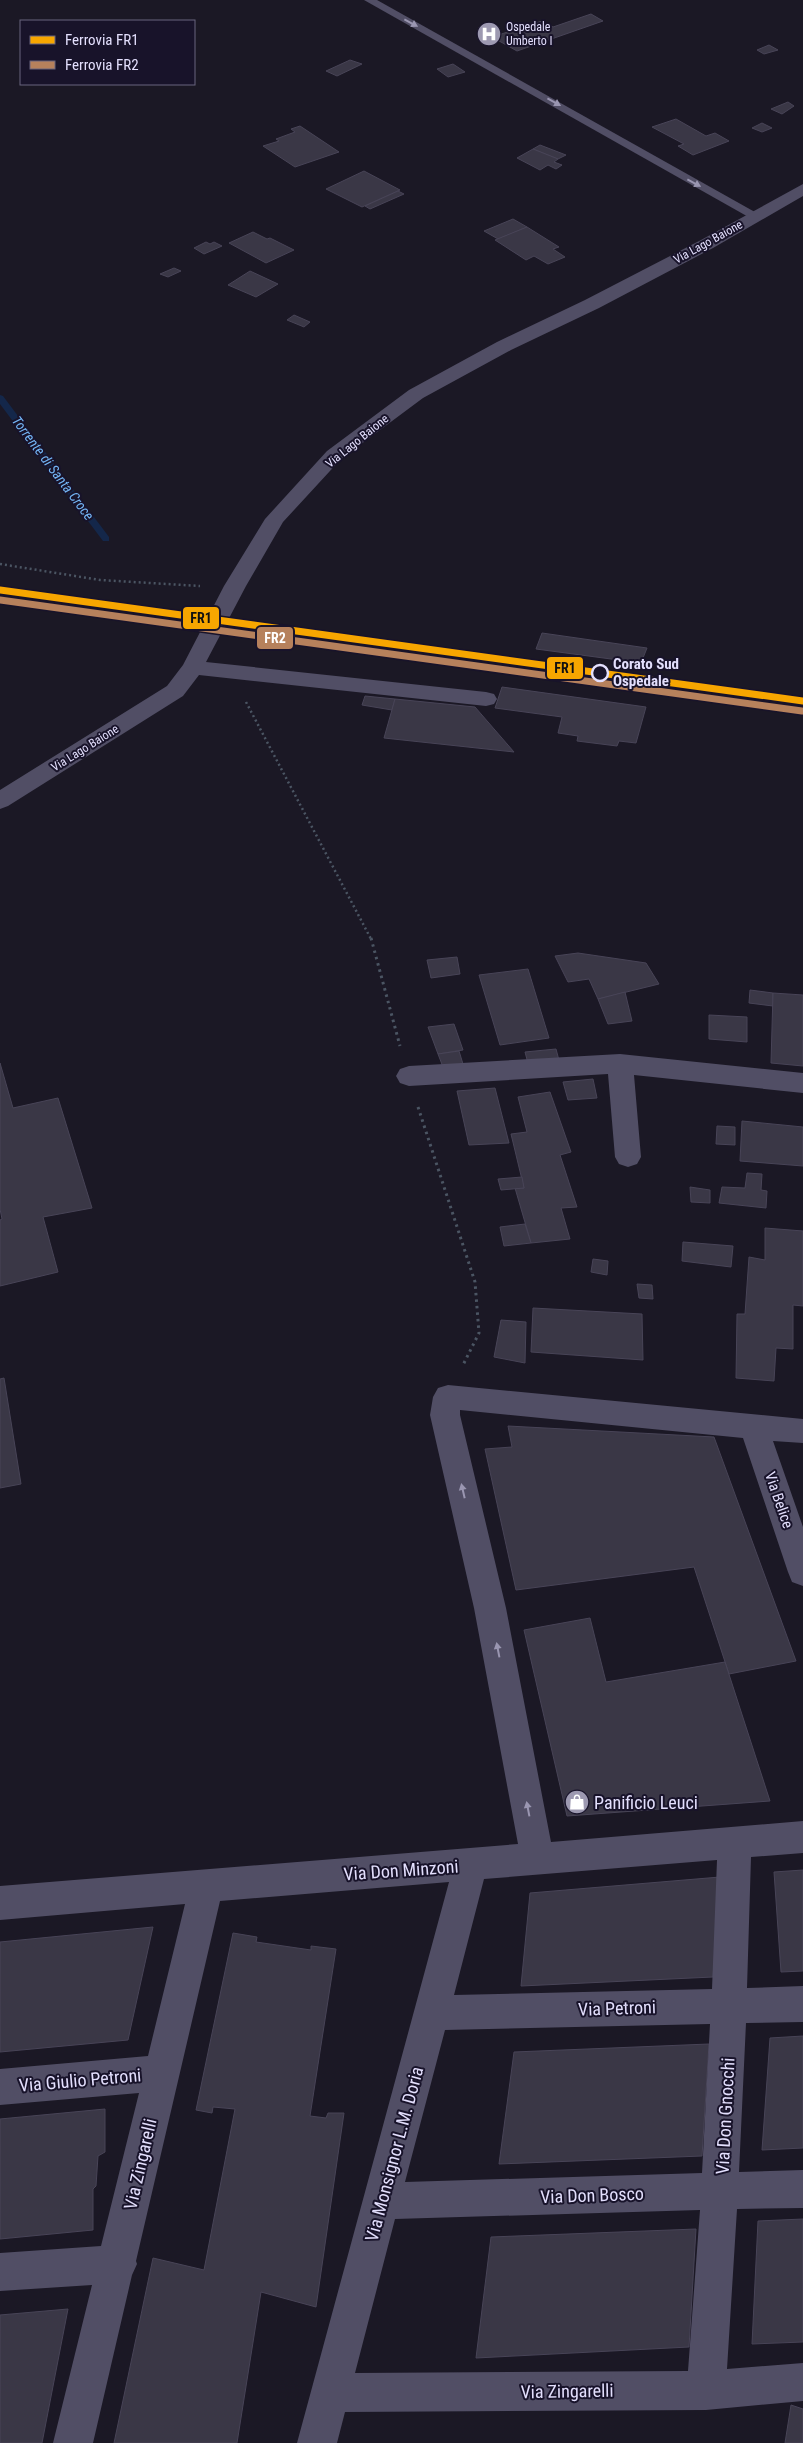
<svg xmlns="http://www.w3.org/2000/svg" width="803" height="2443" viewBox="0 0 803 2443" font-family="'Roboto Condensed',sans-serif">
<rect width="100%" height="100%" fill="#1b1825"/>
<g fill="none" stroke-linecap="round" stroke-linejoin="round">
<!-- stream -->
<polygon fill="#14274a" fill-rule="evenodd" points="0,395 3,396 109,537 109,541 103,541 0,404"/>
</g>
<!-- building -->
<g fill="#3a3746" stroke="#484457">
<polygon points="591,14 603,21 517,51 492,37 542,21 553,27"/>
<polygon points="769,45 778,50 764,54 757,50"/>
<polygon points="350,60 362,64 337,76 326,71"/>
<polygon points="453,64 465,72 448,77 437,69"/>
<polygon points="788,102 794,106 782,114 771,109"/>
<polygon points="676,119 706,136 715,133 729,141 693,155 678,146 684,144 652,127"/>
<polygon points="762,123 772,128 762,132 752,128"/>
<polygon points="300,126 339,152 295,167 263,146 279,141 276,139 295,132 291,129"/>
<polygon points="540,145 566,155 558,159 533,149"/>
<polygon points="533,149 558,159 554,162 562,165 556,169 548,165 540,170 517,158"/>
<polygon points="364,171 400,190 362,207 326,189"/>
<polygon points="398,191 404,194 370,209 365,206"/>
<polygon points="513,219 527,227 498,239 484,231"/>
<polygon points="527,227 559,247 553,249 565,257 548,264 534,256 526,260 495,240"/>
<polygon points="253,232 267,239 270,238 294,250 266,263 229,243"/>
<polygon points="206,242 210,244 214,242 222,246 204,254 194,248"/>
<polygon points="174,268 181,271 168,277 160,274"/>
<polygon points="250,271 278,284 256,297 228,285"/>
<polygon points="294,315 310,322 304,327 287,320"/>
<polygon points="542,633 647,648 641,663 536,649"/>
<polygon points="502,687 646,707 636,743 619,741 617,746 577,741 578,736 558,733 562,717 495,708"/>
<polygon points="365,696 395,699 392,710 362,705"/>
<polygon points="395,699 475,707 514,752 384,738"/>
<polygon points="578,953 646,963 659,984 598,999 589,979 568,982 555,956"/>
<polygon points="457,957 460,974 431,978 427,960"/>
<polygon points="528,969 549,1038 500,1045 479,975"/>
<polygon points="750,990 773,993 773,1006 749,1003"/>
<polygon points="625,992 632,1021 608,1024 598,999"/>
<polygon points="773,993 803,995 803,1066 771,1063"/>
<polygon points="709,1015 747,1017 747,1042 709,1039"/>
<polygon points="454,1024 463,1050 438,1054 428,1027"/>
<polygon points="556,1049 560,1064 529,1067 525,1052"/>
<polygon points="459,1051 463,1064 443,1067 438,1054"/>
<polygon points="0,1063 13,1108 58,1098 92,1208 43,1217 58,1272 0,1286 0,1220 2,1219 0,1209"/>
<polygon points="593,1079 597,1098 568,1100 563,1082"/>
<polygon points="495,1088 509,1143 469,1145 457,1091"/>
<polygon points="550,1092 571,1152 560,1155 577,1207 561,1208 570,1239 531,1243 515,1188 524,1188 511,1134 527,1132 518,1097"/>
<polygon points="742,1121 803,1127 803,1166 740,1161"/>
<polygon points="717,1126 735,1127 735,1145 716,1144"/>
<polygon points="747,1173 762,1174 761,1190 767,1191 766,1208 719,1203 722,1187 745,1188"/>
<polygon points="522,1177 524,1188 501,1190 498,1179"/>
<polygon points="690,1187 710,1190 710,1203 691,1202"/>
<polygon points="525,1224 531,1243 504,1246 500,1227"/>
<polygon points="765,1228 803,1231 803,1306 793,1305 793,1349 776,1348 774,1381 736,1378 737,1314 745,1314 749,1257 765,1260"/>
<polygon points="683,1242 733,1246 731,1267 682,1261"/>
<polygon points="593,1259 608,1261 607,1275 591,1272"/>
<polygon points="637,1284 652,1285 653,1299 639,1298"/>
<polygon points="533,1308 642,1314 643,1360 531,1352"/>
<polygon points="501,1320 526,1322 525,1363 494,1357"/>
<polygon points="4,1378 21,1484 0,1488 0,1379"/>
<polygon points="508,1426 714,1437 796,1661 729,1674 694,1567 516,1590 485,1449 512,1447"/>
<polygon points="590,1618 606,1682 725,1662 770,1801 567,1816 524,1630"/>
<polygon points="803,1870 803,1971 781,1972 774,1872"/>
<polygon points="720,1877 713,1977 521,1986 530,1893"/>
<polygon points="153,1927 128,2040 0,2052 0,1942"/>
<polygon points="233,1933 257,1937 256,1942 311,1950 311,1946 336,1949 310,2116 326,2118 328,2113 344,2113 316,2307 261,2292 237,2443 114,2443 153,2258 204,2270 235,2109 213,2107 212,2113 196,2110"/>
<polygon points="803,2036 803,2148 762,2150 770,2038"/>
<polygon points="709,2044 702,2156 499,2164 514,2052"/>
<polygon points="105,2109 105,2152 98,2156 96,2186 93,2189 93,2230 0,2239 0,2119"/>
<polygon points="803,2219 803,2342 752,2344 758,2221"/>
<polygon points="696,2229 689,2347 476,2358 491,2237"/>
<polygon points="68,2309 42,2443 0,2443 0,2315"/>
<polygon points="791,2405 803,2409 803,2443 785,2443"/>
</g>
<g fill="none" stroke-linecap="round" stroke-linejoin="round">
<!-- path-far1 -->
<g stroke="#4b5563" stroke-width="2.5" stroke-dasharray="2 3" stroke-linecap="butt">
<polyline points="0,564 100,580 200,586"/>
<polyline points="246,702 371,939"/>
</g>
<!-- path -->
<g stroke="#4b5563" stroke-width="3" stroke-dasharray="2.5 4" stroke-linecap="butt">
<polyline points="371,938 400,1046"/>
<polyline points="418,1107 475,1282 479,1333 463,1365"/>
</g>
<!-- lane -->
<polygon fill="#514e65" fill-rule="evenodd" points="364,0 377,0 762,216 756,220 752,219"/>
<!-- street -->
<g fill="#514e65" fill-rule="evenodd">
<polygon points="803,184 803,196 713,248 599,308 511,350 423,398 341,459 283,522 246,586 206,662 486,692 494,694 497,699 494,704 486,706 199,675 183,696 8,806 0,809 0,790 167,686 183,665 224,586 265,519 327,451 409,390 497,342 585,300 701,240"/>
<polygon points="620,1054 803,1073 803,1093 634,1075 641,1157 637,1164 628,1167 619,1164 615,1157 608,1074 409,1086 400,1083 396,1076 400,1069 409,1066"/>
<path d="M448,1385L803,1419V1443L773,1441L803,1527V1586L792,1582L788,1572L743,1438L460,1410V1415L506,1608L551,1842L803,1821V1853L751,1857L747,1988L803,1986V2022L746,2023L739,2172L803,2170V2208L737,2209L727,2369L803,2363V2401L706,2410L345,2412L337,2443H297L449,1882L220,1901L136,2261L137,2264L132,2275L93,2443H53L92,2285L0,2291V2253L101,2246L139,2093L0,2105V2069L148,2056L185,1904L0,1920V1886L518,1844L474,1608L430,1415L433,1397L438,1388ZM717,1860L712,1989L454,1995L484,1879ZM710,2024L702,2173L405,2182L445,2030ZM700,2210L688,2371L355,2373L395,2219Z"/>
</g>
<!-- rail-1 casing -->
<g stroke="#18132a" stroke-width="10">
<polyline id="rail-1" points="0,590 803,701"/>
</g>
<!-- rail-2 casing -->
<g stroke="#18132a" stroke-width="10">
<polyline id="rail-2" points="0,600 802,711"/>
</g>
<!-- rail-1 -->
<use href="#rail-1" stroke="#f7a600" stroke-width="7"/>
<!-- rail-2 -->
<use href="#rail-2" stroke="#b6815c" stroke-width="7"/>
</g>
<!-- one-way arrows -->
<defs><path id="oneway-solid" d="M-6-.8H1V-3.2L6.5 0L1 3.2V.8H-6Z" transform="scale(1.25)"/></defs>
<g fill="#9a96b1">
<use href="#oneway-solid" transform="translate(411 23) rotate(28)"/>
<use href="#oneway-solid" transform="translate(554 102) rotate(29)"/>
<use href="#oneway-solid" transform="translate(694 183) rotate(28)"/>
<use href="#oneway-solid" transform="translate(463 1491) rotate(-103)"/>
<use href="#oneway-solid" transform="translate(498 1650) rotate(-101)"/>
<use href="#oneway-solid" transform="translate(528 1809) rotate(-101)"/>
</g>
<!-- icons -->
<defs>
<g id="hospital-disc" transform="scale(1.25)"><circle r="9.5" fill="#9d99b1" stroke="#18132a"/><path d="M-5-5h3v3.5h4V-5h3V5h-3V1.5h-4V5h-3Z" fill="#fff"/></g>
<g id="shop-disc" transform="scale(1.25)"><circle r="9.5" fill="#9d99b1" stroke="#18132a"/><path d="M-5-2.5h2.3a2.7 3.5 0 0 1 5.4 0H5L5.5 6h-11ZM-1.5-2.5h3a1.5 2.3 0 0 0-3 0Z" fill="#fff"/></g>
</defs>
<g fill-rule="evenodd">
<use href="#hospital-disc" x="489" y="34"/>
<use href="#shop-disc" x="577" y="1802"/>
</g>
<!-- markers -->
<circle fill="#18132a" stroke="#e3dffd" stroke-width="2.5" cx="600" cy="673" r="8"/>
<g text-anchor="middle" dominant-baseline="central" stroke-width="4" stroke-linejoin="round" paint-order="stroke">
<!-- far-poi labels -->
<g font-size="12" fill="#e3dffd" stroke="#18132a" text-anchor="start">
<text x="506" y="27">Ospedale<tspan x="506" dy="14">Umberto I</tspan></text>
</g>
<!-- far-street labels -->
<g font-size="12" fill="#e3dffd" stroke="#18132a">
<text transform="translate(708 242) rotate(-29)">Via Lago Baione</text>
<text transform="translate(357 441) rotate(-39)">Via Lago Baione</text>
<text transform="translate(85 748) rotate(-32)">Via Lago Baione</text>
</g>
<!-- far-water labels -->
<g font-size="14" font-style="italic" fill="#74b6f6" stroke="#18132a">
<text transform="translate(53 468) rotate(53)">Torrente di Santa Croce</text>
</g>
<!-- stop labels -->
<g font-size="15" font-weight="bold" fill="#e3dffd" stroke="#18132a" text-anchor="start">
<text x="613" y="664">Corato Sud<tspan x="613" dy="17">Ospedale</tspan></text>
</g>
<!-- street labels -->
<g font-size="15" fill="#e3dffd" stroke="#18132a">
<text transform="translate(779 1500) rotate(71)">Via Belice</text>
</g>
<!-- near-poi labels -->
<g font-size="18" fill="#e3dffd" stroke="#18132a" text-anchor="start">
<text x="594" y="1802">Panificio Leuci</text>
</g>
<!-- near-street labels -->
<g font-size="18" fill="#e3dffd" stroke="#18132a">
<text transform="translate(401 1870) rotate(-4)">Via Don Minzoni</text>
<text transform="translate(617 2008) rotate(-2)">Via Petroni</text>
<text transform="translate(80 2080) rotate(-5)">Via Giulio Petroni</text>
<text transform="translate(725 2116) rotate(-87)">Via Don Gnocchi</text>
<text transform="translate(394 2154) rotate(-75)">Via Monsignor L.M. Doria</text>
<text transform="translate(140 2164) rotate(-77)">Via Zingarelli</text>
<text transform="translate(592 2195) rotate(-2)">Via Don Bosco</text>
<text transform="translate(567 2391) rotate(-1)">Via Zingarelli</text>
</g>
</g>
<g stroke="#18132a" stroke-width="2">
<rect x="182" y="606" width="38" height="24" rx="5" fill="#f7a600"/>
<rect x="256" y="626" width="38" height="24" rx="5" fill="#b6815c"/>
<rect x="546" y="656" width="38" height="24" rx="5" fill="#f7a600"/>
</g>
<g font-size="14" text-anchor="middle" font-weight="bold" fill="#fff">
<text x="275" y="643">FR2</text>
</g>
<g font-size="14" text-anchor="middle" font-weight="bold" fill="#111">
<text x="201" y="623">FR1</text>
<text x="565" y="673">FR1</text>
</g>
<!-- legend -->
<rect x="20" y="20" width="175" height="65" fill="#18132a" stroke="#69657e"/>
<rect x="30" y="36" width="25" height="8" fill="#f7a600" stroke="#69657e"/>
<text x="65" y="45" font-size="15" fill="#e3dffd">Ferrovia FR1</text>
<rect x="30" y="61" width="25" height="8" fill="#b6815c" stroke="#69657e"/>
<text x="65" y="70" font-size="15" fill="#e3dffd">Ferrovia FR2</text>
</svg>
